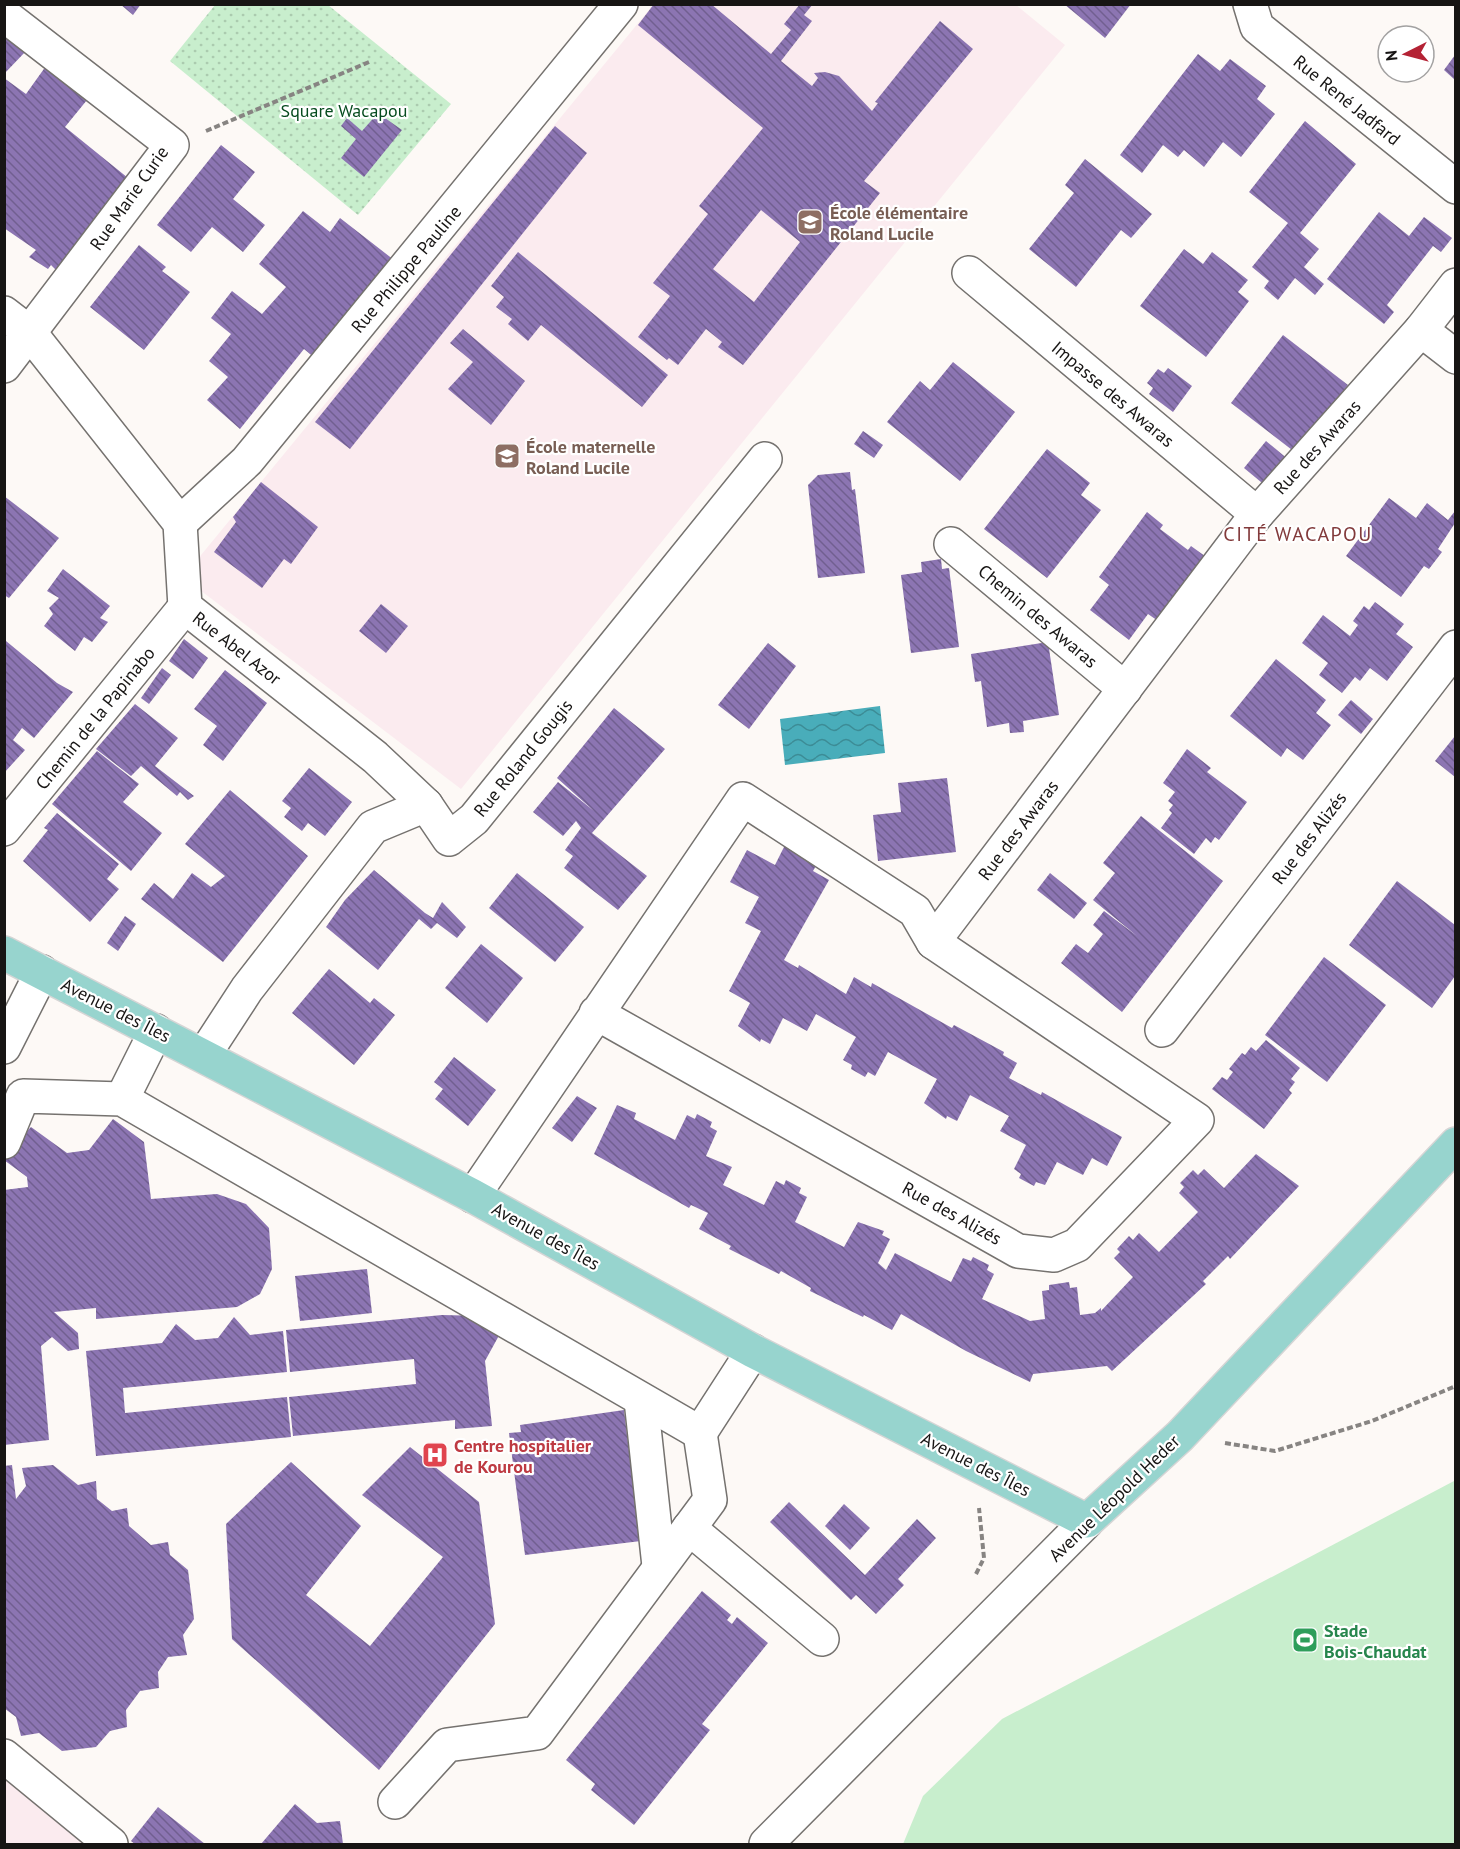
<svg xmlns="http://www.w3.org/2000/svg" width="1460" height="1849" viewBox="0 0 1460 1849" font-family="'PT Sans',sans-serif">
<defs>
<pattern id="park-dots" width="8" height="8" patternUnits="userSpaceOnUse" patternTransform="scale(1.5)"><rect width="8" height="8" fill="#c8eecd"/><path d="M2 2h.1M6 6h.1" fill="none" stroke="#abcbaf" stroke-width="1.8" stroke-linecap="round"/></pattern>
<pattern id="water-waves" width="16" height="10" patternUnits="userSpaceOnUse" patternTransform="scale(1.5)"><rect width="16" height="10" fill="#49adba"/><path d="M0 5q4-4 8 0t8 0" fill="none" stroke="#3c8c96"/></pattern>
<pattern id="building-back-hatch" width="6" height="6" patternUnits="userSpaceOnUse" patternTransform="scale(1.5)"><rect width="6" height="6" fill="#8c75b2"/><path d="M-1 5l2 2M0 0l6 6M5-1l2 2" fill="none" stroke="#715f90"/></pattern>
</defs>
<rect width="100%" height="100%" fill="#fdf9f6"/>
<!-- education -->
<g fill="#fbebef">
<polygon points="653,5 1016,5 1065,45 461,789 183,577"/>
<polygon points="5,1761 107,1844 5,1844"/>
</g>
<!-- grass -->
<polygon fill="#c8eecd" points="1454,1481 1455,1844 903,1844 923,1796 1002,1719"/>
<!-- park -->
<polygon fill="url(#park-dots)" points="215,5 328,5 451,104 358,215 170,61"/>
<!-- water -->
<polygon fill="url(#water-waves)" points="880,706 885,753 785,765 780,719"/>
<!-- building -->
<g fill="url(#building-back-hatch)" fill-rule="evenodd">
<polygon points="120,4 141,4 133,15"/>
<path d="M654,4H711L771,54L791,30L784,24L800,4H813L804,15L812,21L781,61L812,86L818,78L814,73L825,72L839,76L872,111L878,103L875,102L940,21L973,49L864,181L880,193L743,365L718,347L722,342L706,329L678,365L669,358L667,360L638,337L670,296L653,283L708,214L699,206L763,128L638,25ZM761,210L800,242L754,302L713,269Z"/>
<polygon points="1064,4 1131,4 1105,38"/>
<polygon points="4,34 27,50 4,74"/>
<polygon points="1198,54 1220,71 1230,59 1266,86 1257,99 1275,114 1241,157 1223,142 1204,167 1184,150 1178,157 1163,145 1142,173 1120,155"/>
<polygon points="1455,55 1455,80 1444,70"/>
<polygon points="46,66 87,100 65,127 128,178 56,270 51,265 48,269 29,257 36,250 4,228 4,78 26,94"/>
<polygon points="378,113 402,130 364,177 341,158 356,139 341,126 347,118 362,131"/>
<polygon points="1305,121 1356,164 1300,233 1319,249 1304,267 1324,284 1315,295 1295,278 1278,300 1264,288 1269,281 1252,267 1288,223 1249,192"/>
<polygon points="555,126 587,153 350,449 315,422"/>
<polygon points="221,145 255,172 233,199 265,225 243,252 212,227 191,252 157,225"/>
<polygon points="1085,159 1152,214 1131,238 1121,230 1076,287 1029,249 1074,193 1065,185"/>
<polygon points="303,211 330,232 340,218 394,260 316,359 304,349 240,429 207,400 228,377 209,361 231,334 211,318 232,291 262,314 286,287 259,264"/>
<polygon points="1379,212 1409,236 1424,217 1452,238 1441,252 1433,246 1387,305 1394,312 1384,324 1327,279"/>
<polygon points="139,245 166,267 162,271 190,292 144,350 90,307"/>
<polygon points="1184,249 1203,264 1212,252 1248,280 1238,292 1249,301 1206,357 1140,306"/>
<polygon points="518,252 668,375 642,407 541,325 528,341 508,324 512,319 496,307 504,297 491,286"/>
<polygon points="463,329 525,381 491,425 448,389 473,362 450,343"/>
<polygon points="1283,335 1348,385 1296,453 1231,403"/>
<polygon points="953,362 1015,412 960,481 887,422 920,381 930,390"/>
<polygon points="1168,368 1192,386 1173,412 1149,394 1153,388 1147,383 1158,369 1164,373"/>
<polygon points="863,431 883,445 874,458 854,444"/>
<polygon points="1266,441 1289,460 1267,487 1244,468"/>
<polygon points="1047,449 1090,483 1081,495 1101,510 1047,578 984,529"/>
<polygon points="850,472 852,490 855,489 865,573 818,578 808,485 818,475"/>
<polygon points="261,482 318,527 291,564 284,559 262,588 214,552 236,522 233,517"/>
<polygon points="4,496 59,538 9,598 4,595"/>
<polygon points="1389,498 1416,518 1427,503 1448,520 1455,511 1455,523 1438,549 1442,552 1429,569 1424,566 1401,597 1346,556"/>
<polygon points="1147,512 1163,525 1160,529 1188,550 1191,546 1209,559 1161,623 1148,614 1129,640 1090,610 1109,585 1099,577"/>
<polygon points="941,559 942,569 949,568 959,647 911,653 901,575 922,572 921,562"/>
<polygon points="63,569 110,606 100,618 108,622 92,642 84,637 75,651 44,626 53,614 49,608 59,598 47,591"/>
<polygon points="1375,602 1404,624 1396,634 1413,647 1387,681 1370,668 1360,681 1355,677 1342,693 1319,675 1328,663 1302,643 1323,615 1350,636 1358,625 1353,621 1364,606 1369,610"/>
<polygon points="381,604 408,626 386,653 359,631"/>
<polygon points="184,639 208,658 193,679 169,661"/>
<polygon points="6,641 57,683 73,692 34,738 22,728 13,740 25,750 4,773"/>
<polygon points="1048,642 1059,715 1023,721 1024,732 1010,733 1009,723 987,727 981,681 975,682 971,654"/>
<polygon points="768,643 796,666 749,729 718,705"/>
<polygon points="1276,659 1326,700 1316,713 1331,725 1303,760 1287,748 1281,757 1230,716"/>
<polygon points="162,668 171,675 149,704 141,698"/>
<polygon points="225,670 267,703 223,761 203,745 217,726 194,709"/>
<polygon points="1351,700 1373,719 1361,734 1338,715"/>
<polygon points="135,704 178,738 155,766 194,796 188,800 180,792 177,796 141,766 131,776 96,749"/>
<polygon points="614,708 665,749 592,833 647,876 618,910 564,868 573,856 565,850 581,828 576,821 563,836 533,812 558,782 594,811 557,778"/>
<polygon points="1455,736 1455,777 1435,761"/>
<polygon points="1187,749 1211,768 1207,772 1247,802 1219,840 1215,837 1211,843 1206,838 1194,854 1161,828 1172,813 1169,810 1173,805 1168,801 1175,792 1163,783"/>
<polygon points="97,751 139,784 123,802 162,833 131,871 52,804"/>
<polygon points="309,768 352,802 325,836 308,823 302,831 284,817 291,808 282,801"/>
<polygon points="947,778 956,852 878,861 873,815 901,812 898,783"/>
<polygon points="230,790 308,856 223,962 141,899 154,883 173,899 192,873 211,887 225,876 185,844"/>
<polygon points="57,813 119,864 107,879 119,889 90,922 23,861 48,830 44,828"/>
<polygon points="1141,816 1223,881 1122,1012 1061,963 1076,944 1088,953 1103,934 1093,925 1104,911 1137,936 1093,900 1115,873 1103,863"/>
<polygon points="788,839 821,857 813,871 829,880 784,960 798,968 799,965 846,994 854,977 871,987 872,983 952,1028 954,1025 1004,1052 1003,1055 1017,1063 1009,1078 1041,1095 1042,1092 1122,1137 1107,1166 1092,1158 1083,1175 1057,1162 1045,1185 1036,1182 1034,1186 1019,1178 1021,1174 1014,1169 1026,1145 1000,1131 1009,1116 970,1095 957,1121 947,1116 946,1119 924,1103 937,1079 888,1052 875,1076 868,1072 865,1077 851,1069 852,1065 843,1060 856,1037 816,1014 807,1031 783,1018 770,1044 761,1039 760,1042 738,1026 750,1003 729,991 761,931 745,923 759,897 730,882 747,850 775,865"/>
<polygon points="374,870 425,913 433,918 442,902 466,927 457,938 437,923 431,929 419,919 378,970 326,927 345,900"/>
<polygon points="517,873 584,927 555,962 489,908"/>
<polygon points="1050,873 1087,903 1074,919 1037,890"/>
<polygon points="1397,881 1455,925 1455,976 1432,1008 1349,945"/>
<polygon points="125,916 136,924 118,951 107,943"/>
<polygon points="481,944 523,978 487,1023 445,988"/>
<polygon points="1324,957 1386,1005 1327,1082 1265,1035"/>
<polygon points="329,969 370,1003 374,998 395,1015 354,1065 292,1013"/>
<polygon points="1266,1040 1300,1068 1291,1079 1295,1082 1289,1090 1292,1093 1264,1129 1212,1089 1222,1077 1227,1080 1233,1072 1229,1069 1242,1053 1245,1055 1251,1047 1256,1051"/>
<polygon points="454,1057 496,1090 468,1126 435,1099 443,1089 434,1082"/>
<polygon points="577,1096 597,1108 572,1142 552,1128"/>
<polygon points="617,1105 636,1113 634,1119 675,1140 687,1115 695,1119 697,1114 712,1122 710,1127 717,1131 706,1156 732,1167 723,1185 764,1205 776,1181 784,1185 786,1180 801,1188 799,1193 807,1197 795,1222 844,1247 858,1222 884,1231 882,1235 890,1239 878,1263 886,1270 895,1253 951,1282 963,1258 971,1261 973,1257 989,1265 987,1270 994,1274 982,1299 1030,1321 1045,1319 1042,1291 1049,1290 1049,1285 1069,1282 1070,1288 1077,1287 1080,1315 1095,1313 1101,1308 1101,1311 1133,1277 1114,1258 1120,1252 1117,1249 1129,1236 1133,1240 1139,1233 1159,1252 1198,1212 1179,1193 1184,1187 1180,1183 1193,1170 1198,1175 1204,1169 1224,1188 1256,1154 1299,1186 1230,1259 1228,1256 1203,1281 1206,1284 1112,1371 1107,1366 1033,1374 1030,1382 966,1351 901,1314 892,1330 864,1315 863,1317 810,1291 811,1288 781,1271 779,1274 729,1249 731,1246 699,1229 708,1213 691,1205 689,1208 594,1154"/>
<polygon points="113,1119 144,1142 151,1199 217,1194 246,1204 269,1228 272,1269 260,1294 237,1307 96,1319 96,1308 54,1312 78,1333 79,1349 68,1351 52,1337 41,1346 49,1440 4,1445 4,1190 28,1187 27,1177 4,1160 4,1155 31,1127 67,1153 89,1150"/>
<polygon points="367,1269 372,1313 300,1321 295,1276"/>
<polygon points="442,1315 484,1316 502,1330 485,1361 492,1426 455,1429 455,1420 293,1436 289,1397 416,1384 414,1359 290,1372 286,1330"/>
<polygon points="234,1317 250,1335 283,1331 287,1372 123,1388 125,1413 287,1397 291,1437 96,1456 86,1351 162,1343 176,1324 195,1340 218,1338"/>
<polygon points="624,1410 629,1451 639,1450 641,1541 525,1555 509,1433 521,1432 520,1425"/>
<polygon points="410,1447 479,1502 495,1624 379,1770 232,1639 226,1524 291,1462 361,1526 306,1595 370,1646 443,1557 362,1495"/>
<polygon points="12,1465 16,1499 26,1486 22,1468 53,1465 78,1485 96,1481 97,1499 112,1511 127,1508 129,1526 151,1545 168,1542 170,1555 188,1570 194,1619 183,1635 187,1655 168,1657 158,1672 159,1688 140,1691 126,1710 127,1727 110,1731 96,1747 62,1751 39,1733 21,1736 16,1717 4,1708 4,1466"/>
<polygon points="789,1502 865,1575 917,1519 936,1538 898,1579 904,1585 876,1614 856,1595 851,1600 770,1522"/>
<polygon points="844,1504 870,1528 850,1550 825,1526"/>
<polygon points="702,1591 731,1615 727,1620 732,1624 737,1617 768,1643 702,1724 710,1730 634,1825 591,1790 595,1784 566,1760"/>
<polygon points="295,1804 317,1823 340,1821 343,1844 261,1844"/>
<polygon points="158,1807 205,1844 135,1844 131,1841"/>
</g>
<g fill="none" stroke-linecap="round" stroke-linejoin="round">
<!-- minor casing -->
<g stroke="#75726f" stroke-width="36">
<g id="minor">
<polyline points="1250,4 1257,27 1456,187"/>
<polyline points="4,15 172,145 4,366"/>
<polyline points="969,273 1257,514"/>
<polyline points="4,313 30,333 180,523 185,607 375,757 426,805"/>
<polyline points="1421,330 1456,357"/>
<polyline points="180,523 247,461 621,4"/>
<polyline points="951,544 1125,689"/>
<polyline points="4,829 185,607"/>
<polyline points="933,942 1257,514 1421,330 1456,285"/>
<polyline points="1162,1030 1456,647"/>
<polyline points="4,1047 42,972"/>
<polyline points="204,1055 247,989 373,827 426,805 449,839 474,819 765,459"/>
<polyline points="122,1099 156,1031"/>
<polyline points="4,1142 23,1096 122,1099 700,1433 753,1351"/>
<polyline points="473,1196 743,799 915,911 933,942 1197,1120 1077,1245 1054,1255 1018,1251 596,1013"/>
<polyline points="641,1400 659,1566"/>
<polyline points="689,1528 822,1639"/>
<polyline points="4,1756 111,1844"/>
<polyline points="395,1802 447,1745 537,1733 710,1500 700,1433"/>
<polyline points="766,1844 1087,1521"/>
</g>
</g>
<!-- major casing -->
<g stroke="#d5d5d5" stroke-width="36">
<polyline id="major" points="4,953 473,1196 753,1351 1087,1521 1180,1436 1456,1144"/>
</g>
<!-- path -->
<g stroke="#878482" stroke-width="4" stroke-dasharray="6 3" stroke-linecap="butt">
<polyline points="206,131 369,62"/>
<polyline points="1225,1443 1275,1451 1372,1421 1456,1386"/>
<polyline points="976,1574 984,1558 979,1508"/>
</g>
<!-- minor -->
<use href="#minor" stroke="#fff" stroke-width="33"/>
<!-- major -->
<use href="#major" stroke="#97d4ce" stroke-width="33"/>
</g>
<!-- icons -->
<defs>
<g id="school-square" transform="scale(1.35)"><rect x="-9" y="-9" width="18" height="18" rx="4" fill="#8d6e63" stroke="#fff"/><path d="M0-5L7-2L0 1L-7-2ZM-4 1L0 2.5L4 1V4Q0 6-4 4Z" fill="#fff"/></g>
<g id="hospital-square" transform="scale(1.35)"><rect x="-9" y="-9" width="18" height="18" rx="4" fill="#e0444e" stroke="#fff"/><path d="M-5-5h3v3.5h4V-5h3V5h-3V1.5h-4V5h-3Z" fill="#fff"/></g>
<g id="stadium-square" transform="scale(1.35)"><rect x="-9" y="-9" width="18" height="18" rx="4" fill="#2e9e5b" stroke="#fff"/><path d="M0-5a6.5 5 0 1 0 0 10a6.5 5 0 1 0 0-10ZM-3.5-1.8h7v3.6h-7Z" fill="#fff"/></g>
</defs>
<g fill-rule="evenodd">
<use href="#school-square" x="810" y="222"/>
<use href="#school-square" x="507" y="456"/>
<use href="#hospital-square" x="435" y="1455"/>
<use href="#stadium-square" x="1305" y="1640"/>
</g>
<g text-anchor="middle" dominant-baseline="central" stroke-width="4.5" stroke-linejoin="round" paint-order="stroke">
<!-- street labels -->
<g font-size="18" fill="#171514" stroke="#fff">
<text transform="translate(1347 100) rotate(39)">Rue René Jadfard</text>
<text transform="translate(129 198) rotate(-55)">Rue Marie Curie</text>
<text transform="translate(406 269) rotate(-50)">Rue Philippe Pauline</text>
<text transform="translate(1113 394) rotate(40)">Impasse des Awaras</text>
<text transform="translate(1317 447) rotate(-48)">Rue des Awaras</text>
<text transform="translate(1038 616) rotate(40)">Chemin des Awaras</text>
<text transform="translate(237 648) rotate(38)">Rue Abel Azor</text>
<text transform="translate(95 718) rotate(-51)">Chemin de la Papinabo</text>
<text transform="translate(523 758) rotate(-51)">Rue Roland Gougis</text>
<text transform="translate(1018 830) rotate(-53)">Rue des Awaras</text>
<text transform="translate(1309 838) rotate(-53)">Rue des Alizés</text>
<text transform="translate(116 1010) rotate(27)">Avenue des Îles</text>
<text transform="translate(952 1213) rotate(29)">Rue des Alizés</text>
<text transform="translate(546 1236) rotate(29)">Avenue des Îles</text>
<text transform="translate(976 1464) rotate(27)">Avenue des Îles</text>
<text transform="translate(1114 1498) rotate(-44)">Avenue Léopold Heder</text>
</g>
<!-- park labels -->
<g font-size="18" fill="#064b1e" stroke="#fff">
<text x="344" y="110">Square Wacapou</text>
</g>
<!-- education labels -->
<g font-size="18" font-weight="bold" fill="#785e54" stroke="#fff" text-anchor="start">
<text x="830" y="212">École élémentaire<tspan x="830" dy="21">Roland Lucile</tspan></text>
<text x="526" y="446">École maternelle<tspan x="526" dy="21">Roland Lucile</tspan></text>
</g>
<!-- health labels -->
<g font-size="18" font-weight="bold" fill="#be3a42" stroke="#fff" text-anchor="start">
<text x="454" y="1445">Centre hospitalier<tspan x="454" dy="21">de Kourou</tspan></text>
</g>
<!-- leisure labels -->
<g font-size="18" font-weight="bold" fill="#27864d" stroke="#fff" text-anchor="start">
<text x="1324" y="1630">Stade<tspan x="1324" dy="21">Bois-Chaudat</tspan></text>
</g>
<!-- neighbourhood labels -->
<g font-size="20" letter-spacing="1.5" fill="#823a3b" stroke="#fff">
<text x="1298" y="534">CITÉ WACAPOU</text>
</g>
</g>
<!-- border -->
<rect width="1460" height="1849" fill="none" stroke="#171514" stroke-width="12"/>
<!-- north arrow -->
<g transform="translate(1406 54) rotate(264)"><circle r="28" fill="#ffffff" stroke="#a2a1a1" stroke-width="1.5"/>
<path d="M0-4.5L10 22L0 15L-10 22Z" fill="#b42234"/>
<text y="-9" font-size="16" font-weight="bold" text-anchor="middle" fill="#171514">N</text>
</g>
</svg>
